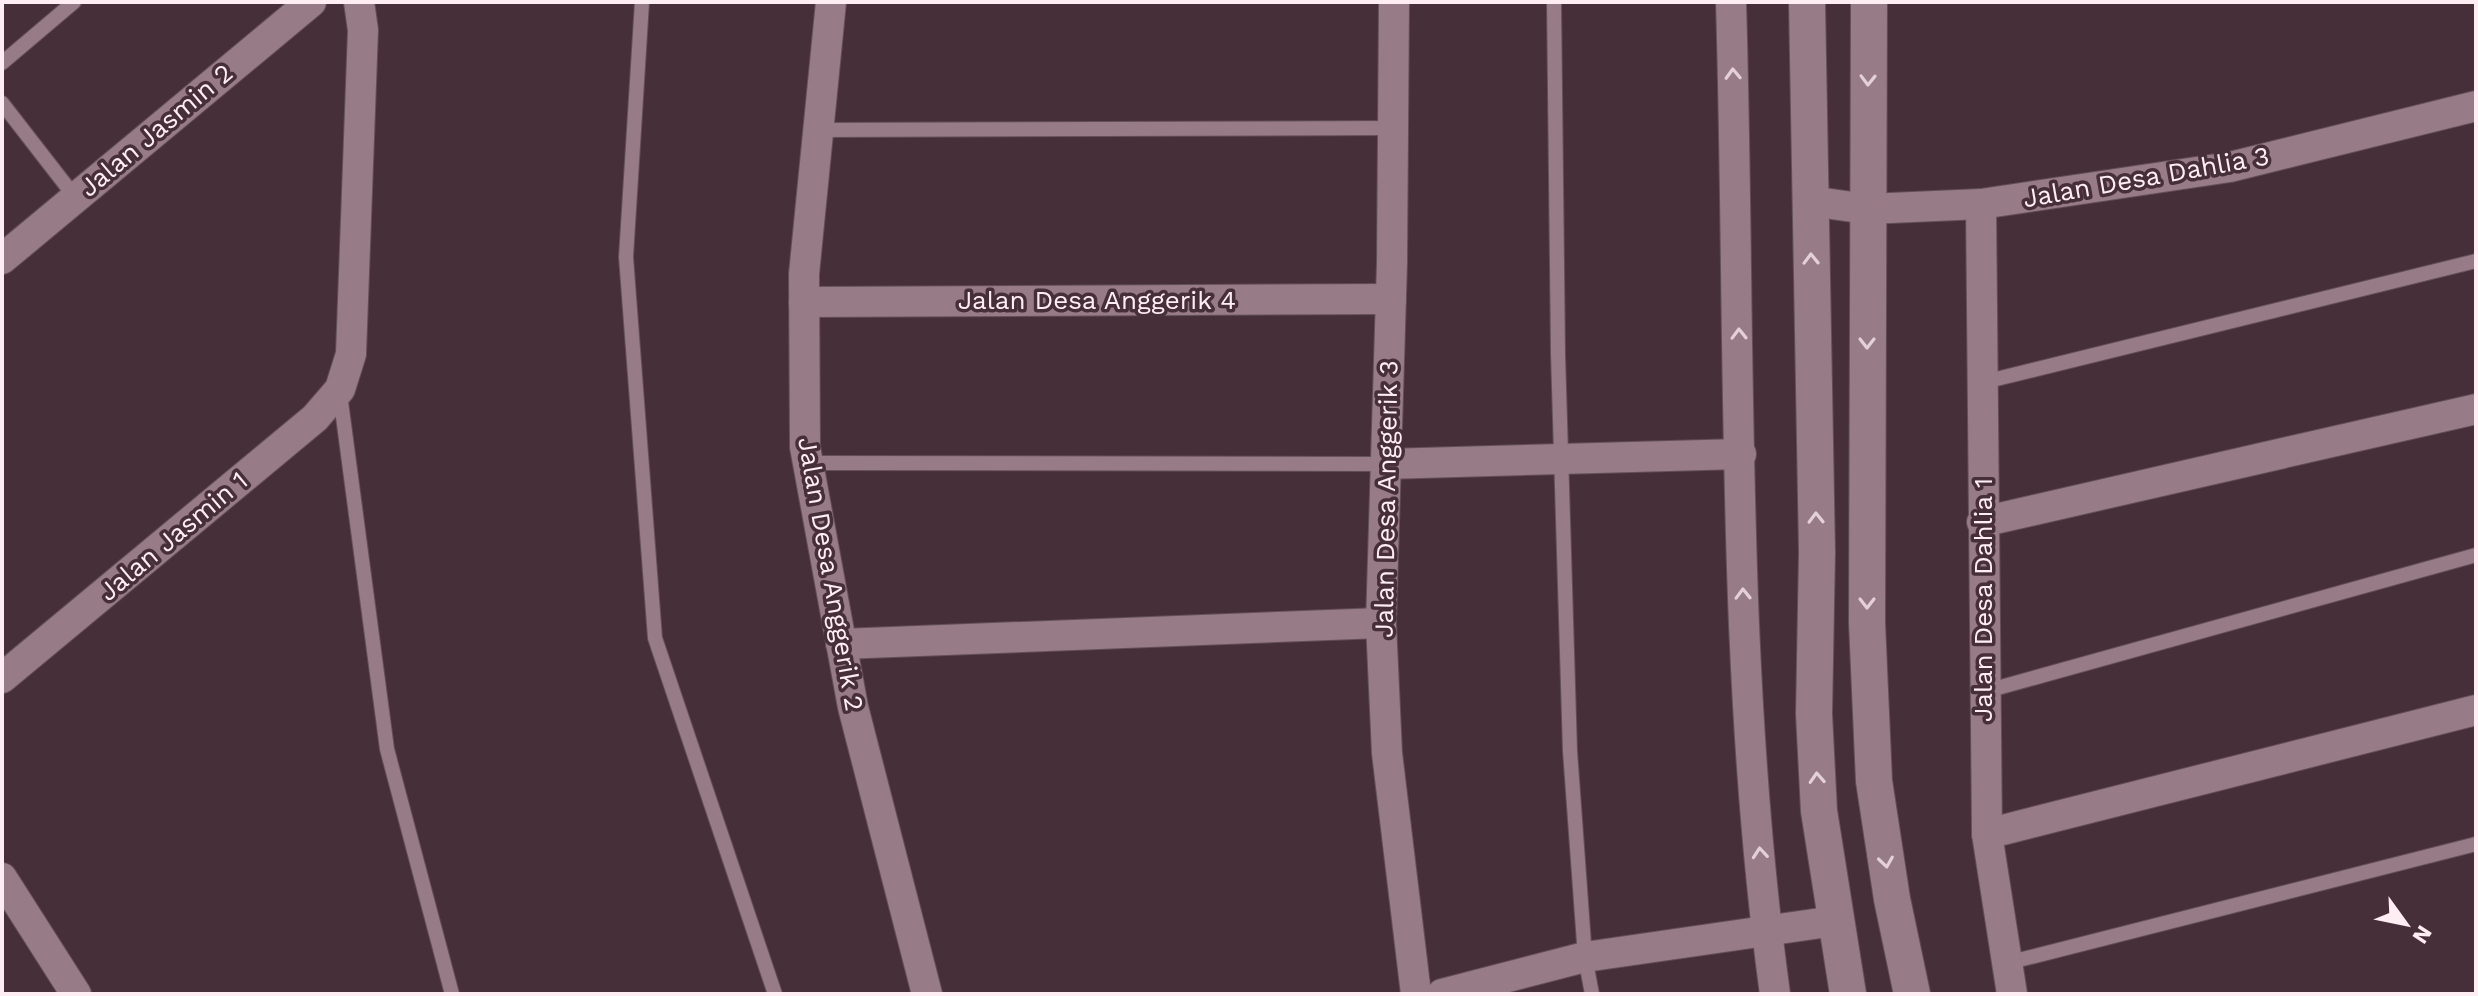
<svg xmlns="http://www.w3.org/2000/svg" width="2478" height="996" viewBox="0 0 2478 996" font-family="'Work Sans',sans-serif">
<rect width="100%" height="100%" fill="#472f39"/>
<g fill="none" stroke-linecap="round" stroke-linejoin="round">
<!-- service casing -->
<g stroke="#634f57" stroke-width="16">
<g id="service">
<polyline points="642,2 626,257 655,638 775,994"/>
<polyline points="1554,2 1558,354 1570,751 1585,957 1592,994"/>
<polyline points="2,63 74,2"/>
<polyline points="2,103 75,197"/>
<polyline points="818,130 1393,128"/>
<polyline points="1984,382 2476,261"/>
<polyline points="340,394 387,749 452,994"/>
<polyline points="808,463 1385,464"/>
<polyline points="1983,692 2476,555"/>
<polyline points="2007,963 2476,844"/>
</g>
</g>
<!-- minor casing -->
<g stroke="#634f57" stroke-width="32">
<g id="minor">
<polyline points="831,2 804,274 805,447 853,707 927,994"/>
<polyline points="1394,2 1392,263 1381,623 1387,753 1416,994"/>
<path d="M1731,2C1741,332 1730,666 1775,994"/>
<polyline points="1810,201 1867,209 1981,204 2230,167 2476,106"/>
<polyline points="1981,204 1987,834 2012,994"/>
<polyline points="2,259 311,2"/>
<polyline points="804,302 1391,299"/>
<polyline points="1385,464 1741,454"/>
<polyline points="1982,522 2476,409"/>
<polyline points="841,644 1381,623"/>
<polyline points="2,678 315,418 340,389 351,354 363,30 359,2"/>
<polyline points="1987,834 2476,710"/>
<polyline points="2,878 76,994"/>
<polyline points="1442,994 1585,957 1835,921"/>
</g>
</g>
<!-- tertiary casing -->
<g stroke="#634f57" stroke-width="38">
<g id="tertiary">
<polyline points="1807,2 1817,552 1814,714 1819,811 1848,994"/>
<polyline points="1869,2 1867,623 1874,781 1892,899 1912,994"/>
</g>
</g>
<!-- service -->
<use href="#service" stroke="#977b86" stroke-width="14"/>
<!-- minor -->
<use href="#minor" stroke="#977b86" stroke-width="30"/>
<!-- tertiary -->
<use href="#tertiary" stroke="#977b86" stroke-width="36"/>
</g>
<!-- one-way arrows -->
<defs><path id="oneway-chevron" d="M-2-3.5L2.5 0L-2 3.5" fill="none" stroke-width="1.6" stroke-linecap="round" stroke-linejoin="round" transform="scale(2)"/></defs>
<g stroke="#e4d0d8">
<use href="#oneway-chevron" transform="translate(1733 74) rotate(-92)"/>
<use href="#oneway-chevron" transform="translate(1868 80) rotate(91)"/>
<use href="#oneway-chevron" transform="translate(1811 259) rotate(-91)"/>
<use href="#oneway-chevron" transform="translate(1739 334) rotate(-91)"/>
<use href="#oneway-chevron" transform="translate(1867 343) rotate(90)"/>
<use href="#oneway-chevron" transform="translate(1816 518) rotate(-91)"/>
<use href="#oneway-chevron" transform="translate(1743 594) rotate(-91)"/>
<use href="#oneway-chevron" transform="translate(1867 603) rotate(90)"/>
<use href="#oneway-chevron" transform="translate(1817 778) rotate(-93)"/>
<use href="#oneway-chevron" transform="translate(1760 853) rotate(-95)"/>
<use href="#oneway-chevron" transform="translate(1886 862) rotate(82)"/>
</g>
<g text-anchor="middle" dominant-baseline="central" stroke-width="7" stroke-linejoin="round" paint-order="stroke">
<!-- street labels -->
<g font-size="26" fill="#feedf3" stroke="#472f39">
<text transform="translate(156 130) rotate(-40)">Jalan Jasmin 2</text>
<text transform="translate(2146 177) rotate(-10)">Jalan Desa Dahlia 3</text>
<text x="1097" y="300">Jalan Desa Anggerik 4</text>
<text transform="translate(1386 499) rotate(-89)">Jalan Desa Anggerik 3</text>
<text transform="translate(173 536) rotate(-40)">Jalan Jasmin 1</text>
<text transform="translate(831 574) rotate(80)">Jalan Desa Anggerik 2</text>
<text transform="translate(1983 600) rotate(-90)">Jalan Desa Dahlia 1</text>
</g>
</g>
<!-- border -->
<rect width="2478" height="996" fill="none" stroke="#feedf3" stroke-width="8"/>
<!-- north arrow -->
<g transform="translate(2406 924) rotate(123)" stroke="#472f39" stroke-width="6" paint-order="stroke">
<path d="M0-6L14 30L0 20L-14 30Z" fill="#feedf3"/>
<text y="-12" font-size="22" font-weight="bold" text-anchor="middle" fill="#feedf3">N</text>
</g>
</svg>
